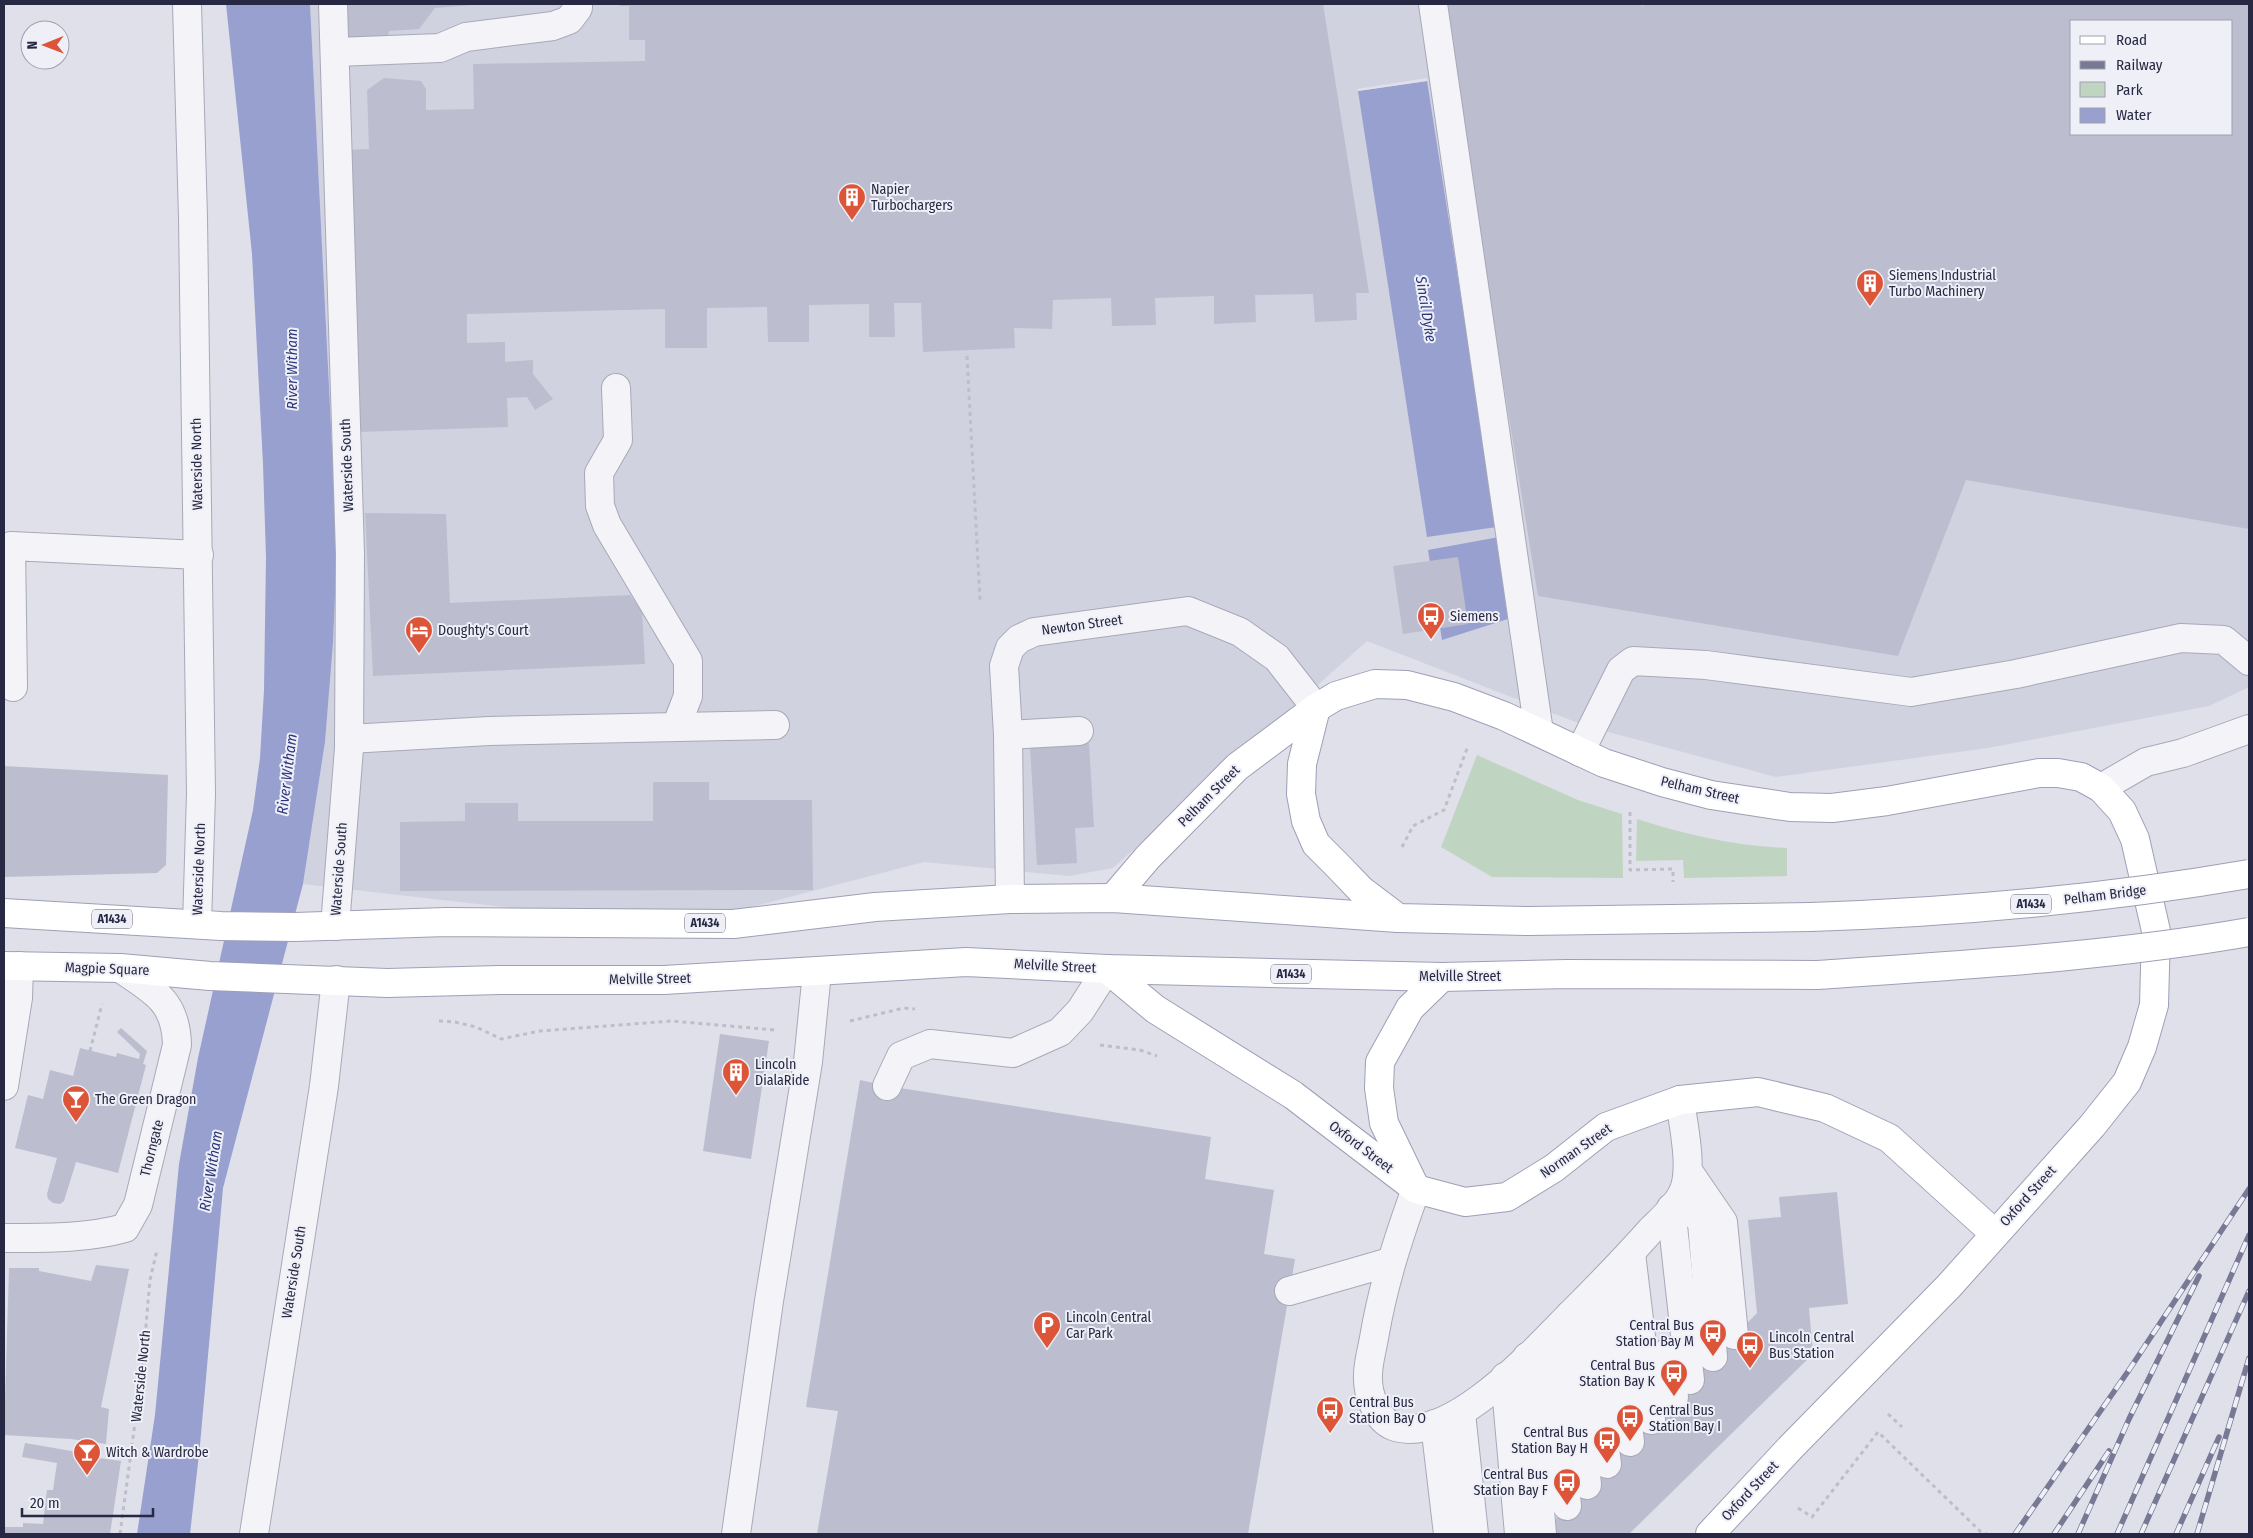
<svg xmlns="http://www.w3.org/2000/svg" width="2253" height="1538" viewBox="0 0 2253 1538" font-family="'Fira Sans Condensed',sans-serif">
<rect width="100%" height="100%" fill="#e0e0ea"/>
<!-- built -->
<path fill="#d1d2df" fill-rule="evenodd" d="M310,4H2249V687L2209,706L1988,748L1776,777L1586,726L1367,641L1113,868L1069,876L924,862L740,910L520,909L303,884L325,742L333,643L337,548ZM2072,21H2232V134H2072Z"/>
<!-- green -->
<g fill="#c0d5c1">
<polygon points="1477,755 1578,800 1622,814 1623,878 1492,877 1441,847"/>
<path d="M1637,819C1686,835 1736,846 1787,848V876L1684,878L1683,860L1636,861Z"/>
</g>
<!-- water -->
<g fill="#97a0ce">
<polygon points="226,4 310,4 337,548 333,643 325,742 303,884 223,1188 200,1445 190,1534 137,1534 155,1415 179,1164 198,1058 253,810 260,758 264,690 266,557 263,464 252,254"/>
<polygon points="1427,81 1497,527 1427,537 1358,91"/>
<polygon points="1499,537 1511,618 1442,640 1428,550"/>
</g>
<!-- pier -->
<polygon fill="#e0e0ea" points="1427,78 1427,81 1358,91 1357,89"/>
<!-- building -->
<g fill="#bcbdce" fill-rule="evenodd">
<polygon points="345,4 473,4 473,5 435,8 419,29 389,31 387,41 347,42"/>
<polygon points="620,4 1323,4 1369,293 1356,293 1357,320 1315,322 1313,294 1255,295 1256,322 1214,324 1214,296 1155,298 1156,325 1112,326 1111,298 1053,300 1052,329 1014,328 1015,348 923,352 921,303 894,303 895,337 869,337 869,304 809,305 809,342 768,342 767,307 707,308 707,348 665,348 665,309 467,314 467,343 505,342 505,362 533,360 533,374 553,399 535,410 527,397 507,398 508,427 358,432 345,150 369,149 367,90 384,78 421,81 426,89 426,110 474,109 473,64 645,61 645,40 629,40 629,6 620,6"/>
<path d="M1442,4H1634L1644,6V4H2249V529L1966,480L1898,656L1538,596ZM2072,21H2232V134H2072Z"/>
<polygon points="365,513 446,514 450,603 630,595 642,611 645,664 373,676"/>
<polygon points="1458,557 1468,624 1403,634 1393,566"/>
<polygon points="1089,743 1094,827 1075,828 1077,863 1037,865 1030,746"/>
<polygon points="4,766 168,775 166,865 157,873 4,877"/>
<polygon points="653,782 709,782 709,800 812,800 813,890 400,891 400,822 465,821 465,803 518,803 518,821 653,821"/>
<polygon points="121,1028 147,1051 143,1064 146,1065 118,1173 76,1162 64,1201 60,1204 53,1203 48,1199 47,1194 57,1158 15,1148 28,1095 43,1099 50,1070 73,1076 80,1048 116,1057 117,1053 139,1059 140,1054 117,1032"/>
<polygon points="720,1034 769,1041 751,1159 703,1151"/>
<polygon points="860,1080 887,1086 1211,1137 1205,1179 1274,1190 1264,1254 1295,1259 1248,1534 817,1534 838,1411 806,1407"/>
<polygon points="1837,1192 1848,1304 1809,1308 1813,1354 1629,1534 1543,1534 1567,1506 1757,1313 1748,1220 1781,1217 1779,1197"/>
<polygon points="96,1265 129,1269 101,1407 109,1409 106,1444 71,1439 4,1435 9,1268 39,1268 39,1271 91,1281"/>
<polygon points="25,1443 77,1452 77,1455 121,1461 110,1534 4,1534 4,1527 23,1527 23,1523 43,1524 47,1490 53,1490 57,1463 22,1457"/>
</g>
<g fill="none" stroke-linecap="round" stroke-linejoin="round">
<!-- minor casing -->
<g stroke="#a8a9b8" stroke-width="30">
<g id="minor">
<polyline points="187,4 193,218 201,794 197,924"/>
<polyline points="333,4 350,554 349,748 335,926"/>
<polyline points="1433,4 1539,732"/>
<polyline points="336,52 440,48 466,37 553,26 569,20 578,8 578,4"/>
<polyline points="616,388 618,440 599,473 600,506 607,525 688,661 688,696 676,727"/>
<polyline points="13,687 11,546 199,555"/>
<polyline points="1008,735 1079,731"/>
<polyline points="349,739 489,731 775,725"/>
<polyline points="1580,752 1621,670 1633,661 1706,665 1911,692 2016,674 2181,638 2224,640 2249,661"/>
<polyline points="2101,788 2146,762 2183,753 2249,729"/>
<polyline points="1010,899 1008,735 1004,666 1010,648 1019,639 1034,632 1188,611 1240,632 1277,658 1316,708"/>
<polyline points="4,1086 18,998 19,966"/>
<polyline points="887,1086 901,1056 930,1044 1013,1053 1060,1032 1080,1011 1107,969"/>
<polyline points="1688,1171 1723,1222 1734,1335"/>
<path d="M1416,1189C1398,1239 1383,1285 1374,1338C1372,1350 1368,1363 1368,1375C1367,1393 1376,1419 1393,1426C1450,1447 1536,1349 1573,1312C1600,1285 1626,1258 1651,1230C1661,1220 1674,1209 1681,1196C1695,1174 1683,1125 1680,1100"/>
<polyline points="1682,1196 1702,1223 1713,1357"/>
<polyline points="1671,1208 1690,1380"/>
<path d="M4,1238C45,1238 85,1239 125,1228L138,1205L177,1045C176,1000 153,991 120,968"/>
<polyline points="1631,1253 1651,1420"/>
<polyline points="1611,1275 1630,1442"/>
<polyline points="1289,1291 1390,1262"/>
<polyline points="1587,1307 1607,1464"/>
<polyline points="1570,1315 1587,1485"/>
<polyline points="1549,1337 1567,1506"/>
<polyline points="1669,1351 1674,1397"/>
<polyline points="1527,1357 1542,1534"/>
<polyline points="1505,1377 1519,1534"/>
<polyline points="1461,1413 1474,1534"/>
<polyline points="1435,1424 1448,1534"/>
<polyline points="254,1534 324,1086 336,980"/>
<polyline points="736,1534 769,1301 808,1062 817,972"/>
</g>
</g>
<!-- major casing -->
<g stroke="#9e9fb7" stroke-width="30">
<g id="major">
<polyline points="1316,708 1302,764 1301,794 1306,821 1316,844 1338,866 1361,890 1398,918"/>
<polyline points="1113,898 1148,857 1237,767 1316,708 1336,696 1375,684 1407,685 1454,697 1504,716 1604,763 1662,782 1711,795 1790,807 1832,808 1887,801 2039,773 2058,773 2081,777 2101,788 2122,811 2135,839 2156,931 2154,1005 2142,1047 2127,1082 2092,1126 1949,1286 1792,1446 1710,1534"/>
<polyline points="4,913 221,926 295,927 446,922 733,924 875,907 1010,899 1113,898 1398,918 1528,921 1811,917"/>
<polyline points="4,966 120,968 210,976 387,983 500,980 664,980 966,962 1107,969 1442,977 1567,974 1817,975"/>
<polyline points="1107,969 1155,1009 1293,1095 1416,1189 1465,1202 1507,1197 1554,1168 1606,1127 1680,1100 1758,1092 1825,1108 1889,1138 1994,1233"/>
<polyline points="1413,1183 1384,1123 1379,1088 1380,1062 1410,1008 1442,977"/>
</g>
</g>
<!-- path -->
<g stroke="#bebec9" stroke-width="3" stroke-dasharray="4 4" stroke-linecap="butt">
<polyline points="967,356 980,600"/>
<polyline points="1630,812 1630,870 1673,869 1673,882"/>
<polyline points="1402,847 1413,826 1444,810 1468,746"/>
<polyline points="439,1021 455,1022 476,1027 501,1039 540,1031 672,1021 775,1030"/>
<polyline points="850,1021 904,1008 915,1009"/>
<polyline points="1100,1045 1140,1050 1157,1056"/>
<polyline points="90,1051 102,1004"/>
<polyline points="1888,1414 1902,1427"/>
<polyline points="1798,1508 1812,1517 1878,1432 1981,1532 1987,1534"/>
<polyline points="120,1534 142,1371 150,1280 157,1250"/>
</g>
<!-- minor -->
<use href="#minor" stroke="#f3f3f8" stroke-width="28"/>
<!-- major -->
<use href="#major" stroke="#fff" stroke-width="28"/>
<!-- rail casing -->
<g stroke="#777995" stroke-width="5.5">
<g id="rail">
<polyline points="2015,1534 2129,1370 2249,1189"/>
<polyline points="2054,1534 2109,1451"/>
<polyline points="2078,1534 2129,1419 2199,1276"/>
<polyline points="2117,1534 2249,1235"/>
<polyline points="2141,1534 2249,1291"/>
<polyline points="2176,1534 2219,1437"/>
<polyline points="2197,1534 2249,1358"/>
</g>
</g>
<!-- rail -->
<use href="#rail" stroke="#eff0f7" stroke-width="4" stroke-dasharray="11" stroke-linecap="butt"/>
<!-- major-bridge casing -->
<g stroke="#9e9fb7" stroke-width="30" stroke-linecap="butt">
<g id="major-bridge">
<path d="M1811,917C1958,912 2104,899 2249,874"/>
<path d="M1817,975C1961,965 2107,957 2249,932"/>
</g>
</g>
<!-- major-bridge -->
<use href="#major-bridge" stroke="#fff" stroke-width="28"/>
</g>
<!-- icons -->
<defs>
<g id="building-pin" transform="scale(1.4375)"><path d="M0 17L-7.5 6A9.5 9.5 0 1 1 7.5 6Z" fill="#dc5538" stroke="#eff0f7"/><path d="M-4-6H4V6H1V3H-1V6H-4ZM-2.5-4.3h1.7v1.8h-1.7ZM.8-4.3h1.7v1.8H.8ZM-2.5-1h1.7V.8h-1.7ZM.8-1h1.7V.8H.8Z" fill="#fff"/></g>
<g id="bus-pin" transform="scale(1.4375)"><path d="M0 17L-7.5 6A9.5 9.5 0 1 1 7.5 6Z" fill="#dc5538" stroke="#eff0f7"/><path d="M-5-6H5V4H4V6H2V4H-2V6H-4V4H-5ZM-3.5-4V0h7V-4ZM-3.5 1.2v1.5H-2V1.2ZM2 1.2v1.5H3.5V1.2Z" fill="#fff"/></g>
<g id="hotel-pin" transform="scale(1.4375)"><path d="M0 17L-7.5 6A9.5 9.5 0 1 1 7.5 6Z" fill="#dc5538" stroke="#eff0f7"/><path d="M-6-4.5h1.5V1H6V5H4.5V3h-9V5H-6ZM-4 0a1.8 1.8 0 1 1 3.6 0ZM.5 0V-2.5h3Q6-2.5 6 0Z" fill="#fff"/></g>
<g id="bar-pin" transform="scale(1.4375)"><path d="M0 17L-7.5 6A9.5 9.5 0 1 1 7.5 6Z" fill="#dc5538" stroke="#eff0f7"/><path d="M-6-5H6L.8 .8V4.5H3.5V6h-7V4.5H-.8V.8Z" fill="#fff"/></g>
<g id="parking-pin" transform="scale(1.4375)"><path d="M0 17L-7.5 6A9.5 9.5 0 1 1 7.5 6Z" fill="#dc5538" stroke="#eff0f7"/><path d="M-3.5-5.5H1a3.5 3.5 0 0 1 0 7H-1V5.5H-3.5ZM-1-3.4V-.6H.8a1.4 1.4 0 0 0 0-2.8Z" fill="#fff"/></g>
</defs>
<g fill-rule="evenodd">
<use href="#building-pin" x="852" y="197"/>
<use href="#building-pin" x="1870" y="283"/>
<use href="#bus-pin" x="1431" y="616"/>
<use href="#hotel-pin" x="419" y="630"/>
<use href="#building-pin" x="736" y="1072"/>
<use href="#bar-pin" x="76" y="1099"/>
<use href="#parking-pin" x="1047" y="1325"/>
<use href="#bus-pin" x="1713" y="1333"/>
<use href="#bus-pin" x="1750" y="1345"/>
<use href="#bus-pin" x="1674" y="1373"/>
<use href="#bus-pin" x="1330" y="1410"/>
<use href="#bus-pin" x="1630" y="1418"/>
<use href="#bus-pin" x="1607" y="1440"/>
<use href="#bar-pin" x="87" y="1452"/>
<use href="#bus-pin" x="1567" y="1482"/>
</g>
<g text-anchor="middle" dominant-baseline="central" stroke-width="4" stroke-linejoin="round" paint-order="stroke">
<!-- shield labels -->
<g fill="#eff0f7" stroke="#636479" stroke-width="1">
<rect x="2011" y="894.5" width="40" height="19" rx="4"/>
<rect x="92" y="909.5" width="40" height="19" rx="4"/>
<rect x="685" y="913.5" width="40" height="19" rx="4"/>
<rect x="1271" y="964.5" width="40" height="19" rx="4"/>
</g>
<g font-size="12" font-weight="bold" fill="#272843">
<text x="2031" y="904">A1434</text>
<text x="112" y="919">A1434</text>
<text x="705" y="923">A1434</text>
<text x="1291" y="974">A1434</text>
</g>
<!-- poi labels -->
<g font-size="14" fill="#272843" stroke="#eff0f7" text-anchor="start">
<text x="871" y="189">Napier<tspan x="871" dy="16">Turbochargers</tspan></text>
<text x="1889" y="275">Siemens Industrial<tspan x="1889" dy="16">Turbo Machinery</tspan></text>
<text x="1450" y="616">Siemens</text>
<text x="438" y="630">Doughty's Court</text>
<text x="755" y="1064">Lincoln<tspan x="755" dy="16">DialaRide</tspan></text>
<text x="95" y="1099">The Green Dragon</text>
<text x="1066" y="1317">Lincoln Central<tspan x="1066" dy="16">Car Park</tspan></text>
<text x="1694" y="1325" text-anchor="end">Central Bus<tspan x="1694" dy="16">Station Bay M</tspan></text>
<text x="1769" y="1337">Lincoln Central<tspan x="1769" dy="16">Bus Station</tspan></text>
<text x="1655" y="1365" text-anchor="end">Central Bus<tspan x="1655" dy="16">Station Bay K</tspan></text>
<text x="1349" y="1402">Central Bus<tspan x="1349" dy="16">Station Bay O</tspan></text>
<text x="1649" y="1410">Central Bus<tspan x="1649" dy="16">Station Bay I</tspan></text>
<text x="1588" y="1432" text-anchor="end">Central Bus<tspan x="1588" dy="16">Station Bay H</tspan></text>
<text x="106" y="1452">Witch &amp; Wardrobe</text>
<text x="1548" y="1474" text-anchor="end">Central Bus<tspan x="1548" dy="16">Station Bay F</tspan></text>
</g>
<!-- street labels -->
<g font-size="14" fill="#272843" stroke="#eff0f7">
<text transform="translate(197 464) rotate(-91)">Waterside North</text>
<text transform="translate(347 465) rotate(-92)">Waterside South</text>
<text transform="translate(1082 625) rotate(-8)">Newton Street</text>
<text transform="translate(1700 790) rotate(13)">Pelham Street</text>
<text transform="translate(1209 796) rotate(-45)">Pelham Street</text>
<text transform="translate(199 869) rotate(-88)">Waterside North</text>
<text transform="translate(339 869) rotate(-86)">Waterside South</text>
<text transform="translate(2105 895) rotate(-7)">Pelham Bridge</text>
<text transform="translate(1055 966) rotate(3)">Melville Street</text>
<text transform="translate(107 969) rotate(2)">Magpie Square</text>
<text x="1460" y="976">Melville Street</text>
<text transform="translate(650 979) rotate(-1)">Melville Street</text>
<text transform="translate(1361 1147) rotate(37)">Oxford Street</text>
<text transform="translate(152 1148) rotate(-76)">Thorngate</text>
<text transform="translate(1576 1151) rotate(-35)">Norman Street</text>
<text transform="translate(2028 1196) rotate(-48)">Oxford Street</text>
<text transform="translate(294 1272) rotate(-81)">Waterside South</text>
<text transform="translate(141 1376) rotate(-84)">Waterside North</text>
<text transform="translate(1750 1491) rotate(-47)">Oxford Street</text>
</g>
<!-- water labels -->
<g font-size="15" font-style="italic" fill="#2c367b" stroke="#eff0f7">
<text transform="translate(1426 309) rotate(81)">Sincil Dyke</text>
<text transform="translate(292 369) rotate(-90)">River Witham</text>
<text transform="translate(287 774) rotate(-83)">River Witham</text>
<text transform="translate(211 1171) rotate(-81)">River Witham</text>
</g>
</g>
<!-- border -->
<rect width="2253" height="1538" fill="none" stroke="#272843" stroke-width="10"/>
<!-- legend -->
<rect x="2070" y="20" width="162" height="115" fill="#eff0f7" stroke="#9fa0af"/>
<rect x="2080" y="36" width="25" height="8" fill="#ffffff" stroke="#9fa0af"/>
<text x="2116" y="45" font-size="15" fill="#272843">Road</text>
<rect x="2080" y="61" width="25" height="8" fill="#777995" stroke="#9fa0af"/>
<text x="2116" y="70" font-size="15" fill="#272843">Railway</text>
<rect x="2080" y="82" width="25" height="15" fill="#c0d5c1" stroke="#9fa0af"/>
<text x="2116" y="95" font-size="15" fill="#272843">Park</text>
<rect x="2080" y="108" width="25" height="15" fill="#97a0ce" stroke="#9fa0af"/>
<text x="2116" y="120" font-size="15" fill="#272843">Water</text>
<!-- north arrow -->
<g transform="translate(45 45) rotate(269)"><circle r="24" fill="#eff0f7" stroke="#9fa0af"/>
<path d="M0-4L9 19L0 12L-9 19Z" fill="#dc5538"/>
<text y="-8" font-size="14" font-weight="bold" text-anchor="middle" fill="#272843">N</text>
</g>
<!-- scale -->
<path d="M22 1508v8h131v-8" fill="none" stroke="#272843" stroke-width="2.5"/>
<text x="30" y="1508" font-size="15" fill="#272843" stroke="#eff0f7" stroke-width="4" paint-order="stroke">20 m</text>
</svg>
